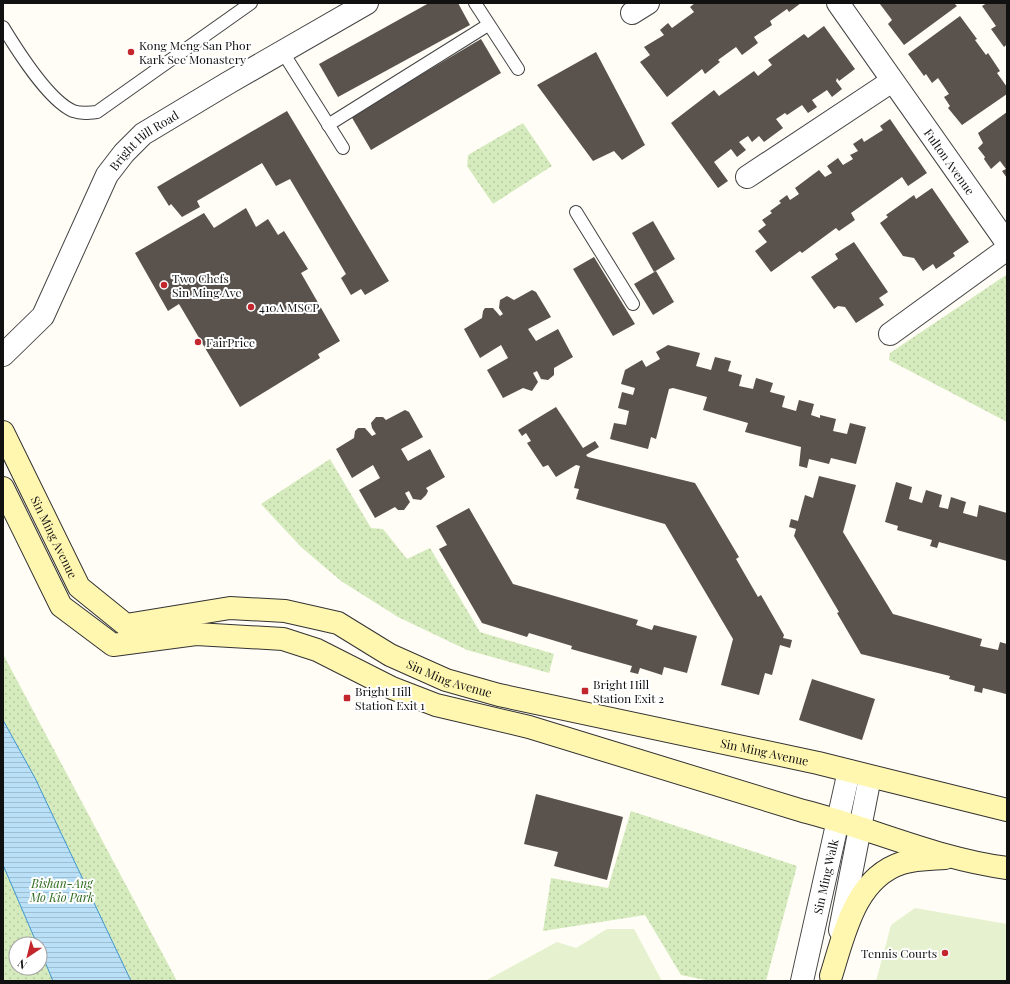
<svg xmlns="http://www.w3.org/2000/svg" width="1010" height="984" viewBox="0 0 1010 984" font-family="'Playfair Display',serif">
<defs>
<pattern id="green-dots" width="8" height="8" patternUnits="userSpaceOnUse"><rect width="8" height="8" fill="#d5ebbd"/><path d="M2 2h.1M6 6h.1" fill="none" stroke="#b6c8a1" stroke-width="1.8" stroke-linecap="round"/></pattern>
<pattern id="water-rules" width="6" height="5" patternUnits="userSpaceOnUse"><rect width="6" height="5" fill="#b9e0f7"/><path d="M0 2.5h6" fill="none" stroke="#9ebfd3"/></pattern>
</defs>
<rect width="100%" height="100%" fill="#fffdf5"/>
<!-- green -->
<g fill="url(#green-dots)" fill-rule="evenodd">
<polygon points="523,123 552,166 493,204 467,166 468,155"/>
<polygon points="1006,275 1007,277 1007,422 889,360 890,353"/>
<polygon points="330,459 371,528 383,529 407,559 430,548 480,632 554,654 549,673 467,650 398,617 341,581 301,547 261,504"/>
<path d="M3,654L177,981H3ZM16,944H40V968H16Z"/>
<polygon points="631,811 797,866 766,981 710,981 681,975 645,915 543,931 551,878 608,888"/>
</g>
<!-- pitch -->
<g fill="#e6f2cf">
<polygon points="915,908 1007,924 1007,981 876,981 891,925"/>
<polygon points="607,929 634,929 662,981 485,981 557,942 576,948"/>
</g>
<!-- water -->
<polygon fill="url(#water-rules)" stroke="#3f96cf" points="3,720 35,778 131,981 53,981 40,950 40,944 37,944 3,865"/>
<!-- building -->
<g fill="#5a524d">
<polygon points="429,3 458,3 470,25 338,97 319,64"/>
<polygon points="695,3 801,3 789,12 787,9 770,21 772,25 754,37 758,43 742,55 736,47 718,60 720,62 705,74 702,69 667,97 640,62 650,55 644,47 664,35 660,30 668,23 672,28 694,12 690,7"/>
<polygon points="954,3 957,6 904,45 888,24 892,20 880,4"/>
<polygon points="987,3 1007,3 1007,44 1004,47 991,29 996,26 982,6"/>
<polygon points="960,16 977,39 975,40 986,55 988,53 1000,71 997,73 1007,87 1007,94 962,125 948,108 950,106 944,97 949,94 938,78 932,83 926,74 924,76 908,54"/>
<polygon points="824,26 855,69 839,81 837,78 836,81 842,89 832,97 827,90 812,100 817,107 808,113 802,105 787,115 785,113 776,119 783,128 764,142 759,136 752,142 748,136 739,142 746,150 737,157 731,149 714,162 728,181 718,188 671,123 714,90 719,96 754,71 758,76 772,65 768,60 804,34 808,38"/>
<polygon points="481,39 501,73 371,150 351,116"/>
<polygon points="596,52 645,145 622,160 614,151 593,161 537,85"/>
<polygon points="287,111 389,281 365,295 361,289 351,295 341,278 346,274 290,179 276,186 262,163 197,201 200,207 182,217 171,204 169,206 157,187"/>
<polygon points="1007,112 1007,178 1002,171 1006,169 1000,161 991,169 984,159 985,157 978,148 983,143 978,133"/>
<polygon points="890,119 927,173 908,186 902,177 851,213 855,220 839,231 836,228 802,253 800,251 771,272 755,251 767,242 758,231 766,225 762,220 772,213 770,211 781,203 779,201 787,195 790,200 799,194 795,188 819,170 825,177 832,173 827,166 838,158 843,165 853,159 850,155 858,151 853,144 862,138 864,142 883,130 880,126"/>
<polygon points="932,188 969,242 953,253 955,256 936,269 933,264 923,271 914,258 903,256 880,223 888,217 886,215 914,195 916,199"/>
<polygon points="246,208 256,227 268,219 278,235 284,231 308,269 301,273 340,341 318,354 320,358 240,407 179,304 168,311 135,253 204,213 214,228"/>
<polygon points="653,221 675,259 654,272 632,233"/>
<polygon points="854,242 888,292 879,298 884,305 856,323 845,307 838,306 834,309 811,277 838,259 835,254"/>
<polygon points="594,257 635,324 613,336 573,269"/>
<polygon points="656,271 674,302 653,315 634,284"/>
<polygon points="532,290 536,292 551,317 528,329 536,341 558,329 573,357 554,368 554,375 548,380 541,379 537,371 533,373 538,382 532,391 523,388 503,398 487,370 508,358 501,345 480,358 464,329 482,318 483,311 485,308 493,308 500,316 503,314 499,308 500,300 507,296 514,300"/>
<polygon points="668,345 700,353 696,366 711,370 715,357 731,361 728,371 742,375 739,386 753,389 756,378 773,383 770,392 785,396 782,407 796,411 799,400 814,404 811,415 820,418 820,415 836,419 833,431 847,434 850,423 866,427 856,464 831,458 829,464 809,459 807,468 799,466 801,447 745,432 748,423 703,410 707,397 673,388 669,389 656,439 651,437 648,449 610,439 614,423 626,425 629,411 618,408 622,392 633,395 635,388 621,384 625,370 642,360 646,367 660,359 656,352"/>
<polygon points="556,407 583,448 595,441 599,447 586,455 588,457 695,483 739,557 736,559 758,597 761,595 784,635 783,638 792,640 790,648 780,645 772,675 765,673 759,695 721,685 733,639 665,524 576,499 579,489 574,488 580,466 576,465 556,477 548,465 543,467 527,443 531,441 526,433 522,436 518,430"/>
<polygon points="405,410 409,412 423,437 401,449 408,461 430,449 445,477 426,488 428,491 426,495 421,500 413,499 409,491 405,493 410,502 404,510 398,510 395,507 375,518 359,490 380,478 373,465 352,478 336,449 354,438 355,431 358,428 365,428 372,436 376,434 372,428 371,423 376,417 383,417 386,420"/>
<polygon points="819,476 856,485 843,532 893,614 982,639 980,646 998,650 1000,642 1007,644 1006,694 983,688 982,693 974,691 975,686 949,679 950,676 861,654 837,613 839,612 794,536 796,529 789,527 791,519 798,521 805,495 813,498"/>
<polygon points="896,482 912,487 909,499 922,503 926,490 942,495 939,507 948,509 951,497 966,502 963,513 977,517 979,505 1007,513 1007,561 939,542 937,548 930,546 932,540 897,530 898,526 885,522"/>
<polygon points="469,508 513,584 638,620 636,625 652,630 654,625 697,636 687,673 664,667 662,675 640,668 638,674 630,672 632,666 571,649 572,646 529,633 527,637 482,623 439,549 447,545 436,526"/>
<polygon points="812,679 875,699 862,740 799,720"/>
<polygon points="536,794 623,817 607,880 554,866 558,852 524,844"/>
</g>
<g fill="none" stroke-linecap="round" stroke-linejoin="round">
<!-- service casing -->
<g stroke="#444" stroke-width="14">
<g id="service">
<polyline points="475,3 518,69"/>
<path d="M3,27C17,50 48,100 73,111C81,114 89,113 97,112L251,3"/>
<polyline points="282,51 343,148"/>
<polyline points="328,125 488,25"/>
<polyline points="576,212 633,304"/>
</g>
</g>
<!-- minor casing -->
<g stroke="#444" stroke-width="24">
<g id="minor">
<path id="s1" d="M838,3L1007,243"/>
<polyline points="632,13 648,3"/>
<polyline points="747,177 892,81"/>
<polyline points="890,334 1007,249"/>
<path id="s2" d="M3,355L43,316L107,175L124,153L143,134L228,83L367,3"/>
<polyline points="840,930 870,777"/>
<path id="s3" d="M802,981L849,771"/>
</g>
</g>
<!-- secondary casing -->
<g stroke="#333" stroke-width="24">
<g id="secondary">
<path id="s4" d="M3,432L79,587L126,625L230,608L285,611L338,623L390,655L446,680L499,695L818,763L1007,810"/>
<path d="M3,488L61,606L113,645L196,634L283,639L317,650L392,688L436,705L529,727L803,811C871,828 937,859 1007,868"/>
<path d="M831,976C844,935 855,878 902,863C915,859 931,859 945,858"/>
</g>
</g>
<!-- service -->
<use href="#service" stroke="#fff" stroke-width="12"/>
<!-- minor -->
<use href="#minor" stroke="#fff" stroke-width="22"/>
<!-- secondary -->
<use href="#secondary" stroke="#fff6b0" stroke-width="22"/>
</g>
<!-- markers -->
<g fill="#c4262e" stroke="#fff" stroke-width="1.5">
<circle cx="131" cy="52" r="4"/>
<circle cx="164" cy="285" r="4"/>
<circle cx="251" cy="307" r="4"/>
<circle cx="198" cy="342" r="4"/>
<rect x="581" y="687" width="8" height="8" rx="2"/>
<rect x="343" y="694" width="8" height="8" rx="2"/>
<circle cx="945" cy="953" r="4"/>
</g>
<g text-anchor="middle" dominant-baseline="central" stroke-width="4" stroke-linejoin="round" paint-order="stroke">
<!-- poi labels -->
<g font-size="12" fill="#111" stroke="#fff" text-anchor="start">
<text x="139" y="45">Kong Meng San Phor<tspan x="139" dy="14">Kark See Monastery</tspan></text>
<text x="172" y="278">Two Chefs<tspan x="172" dy="14">Sin Ming Ave</tspan></text>
<text x="259" y="307">410A MSCP</text>
<text x="206" y="342">FairPrice</text>
<text x="593" y="684">Bright Hill<tspan x="593" dy="14">Station Exit 2</tspan></text>
<text x="355" y="691">Bright Hill<tspan x="355" dy="14">Station Exit 1</tspan></text>
<text x="937" y="953" text-anchor="end">Tennis Courts</text>
</g>
<!-- street labels -->
<g font-size="12" fill="#111" stroke="#fff">
<text stroke="none"><textPath href="#s2" startOffset="262">Bright Hill Road</textPath></text>
<text stroke="none"><textPath href="#s1" startOffset="194">Fulton Avenue</textPath></text>
<text stroke="none"><textPath href="#s4" startOffset="117">Sin Ming Avenue</textPath></text>
<text stroke="none"><textPath href="#s4" startOffset="573">Sin Ming Avenue</textPath></text>
<text stroke="none"><textPath href="#s4" startOffset="897">Sin Ming Avenue</textPath></text>
<text stroke="none"><textPath href="#s3" startOffset="107">Sin Ming Walk</textPath></text>
</g>
<!-- park labels -->
<g font-size="12" font-style="italic" fill="#2f6b1f" stroke="#fff">
<text x="62" y="883">Bishan-Ang<tspan x="62" dy="14">Mo Kio Park</tspan></text>
</g>
</g>
<!-- border -->
<rect width="1010" height="984" fill="none" stroke="#111111" stroke-width="8"/>
<!-- north arrow -->
<g transform="translate(28 956) rotate(215)"><circle r="19" fill="#ffffff" stroke="#a0a0a0"/>
<path d="M0-3L7 15L0 10L-7 15Z" fill="#c4262e"/>
<text y="-6" font-size="11" font-weight="bold" text-anchor="middle" fill="#111111">N</text>
</g>
</svg>
